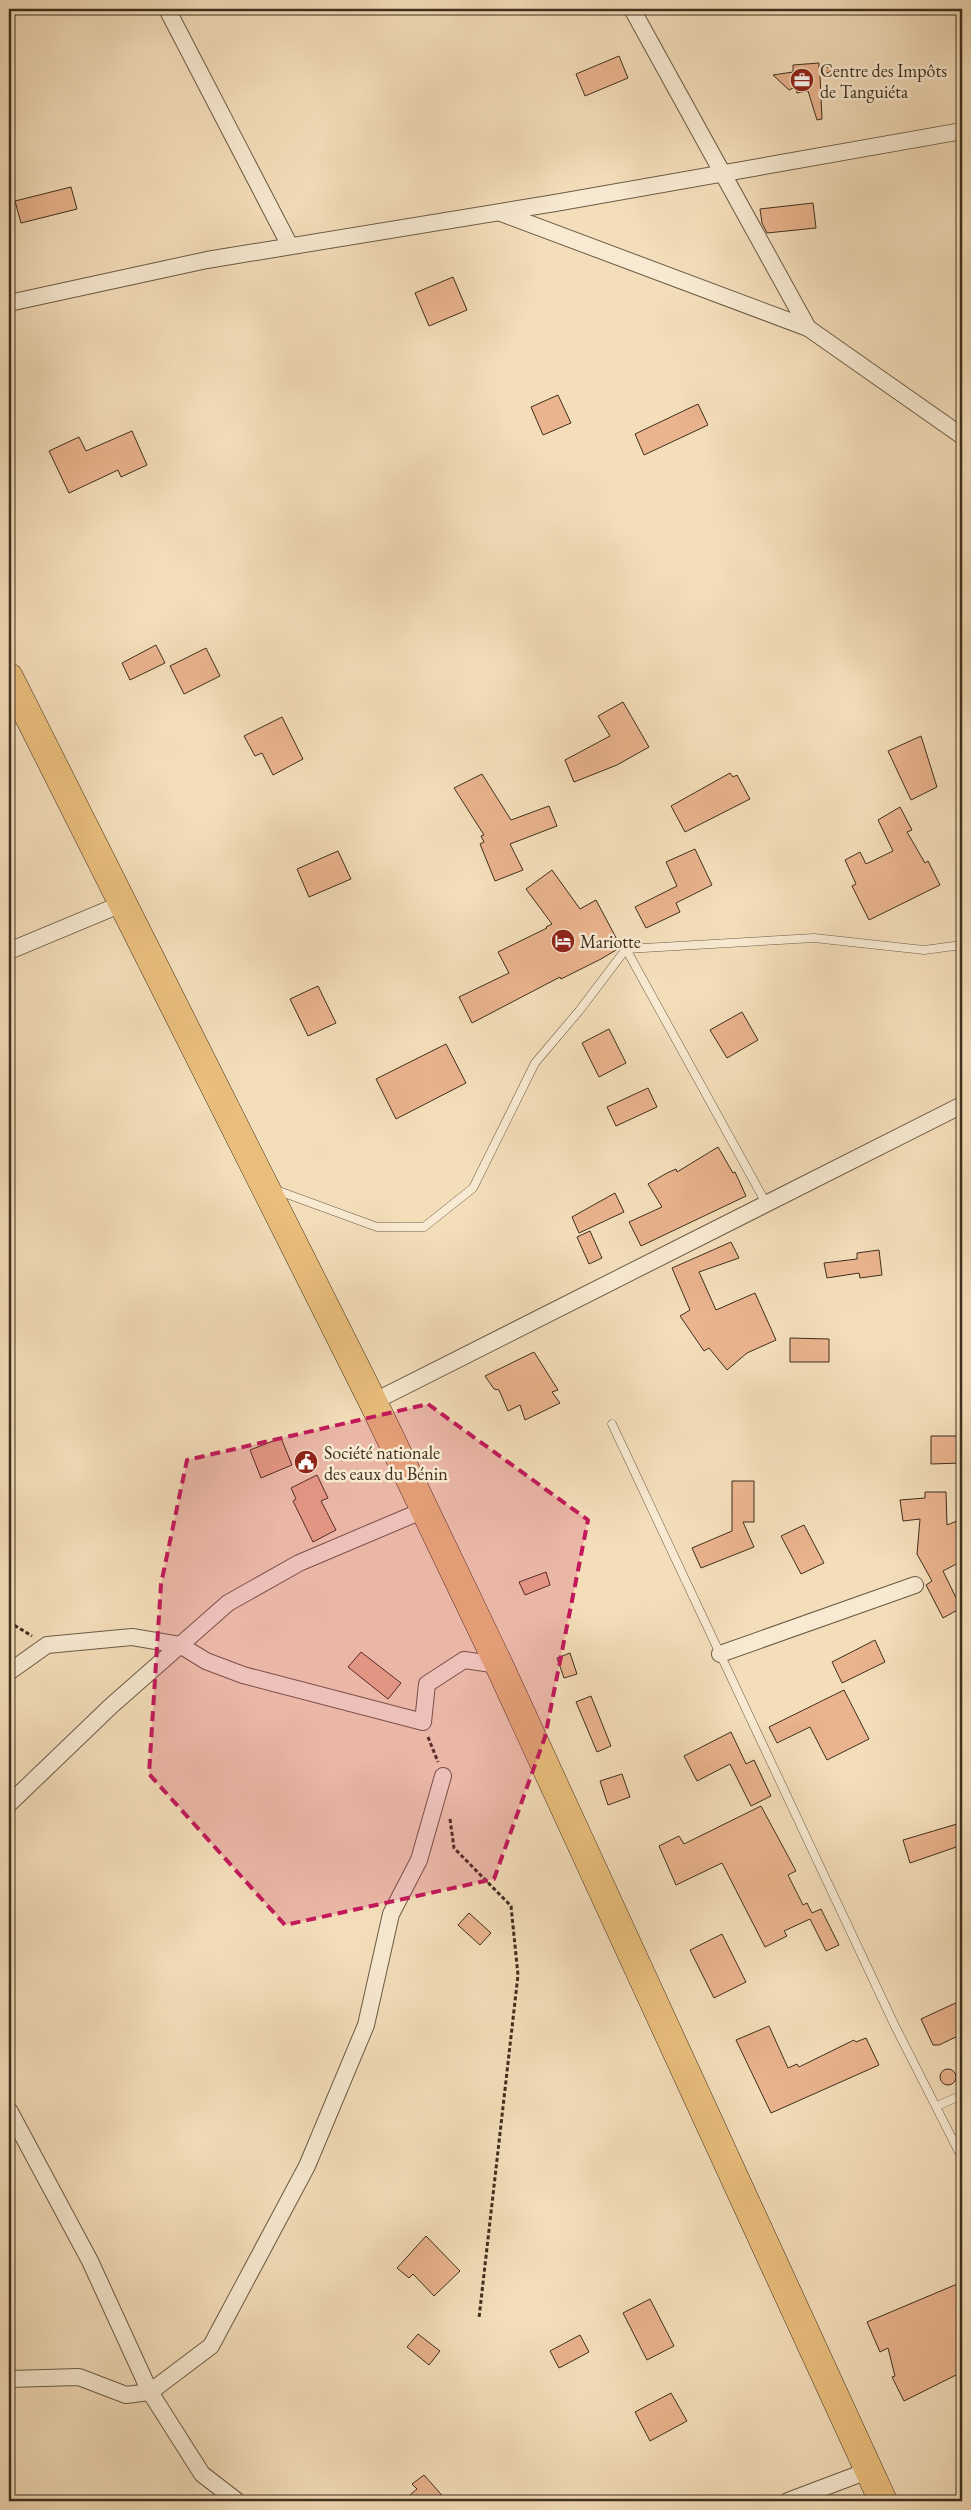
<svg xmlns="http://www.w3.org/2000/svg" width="971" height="2510" viewBox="0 0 971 2510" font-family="'EB Garamond',serif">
<rect width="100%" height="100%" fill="#f4deba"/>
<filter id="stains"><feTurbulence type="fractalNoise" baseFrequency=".004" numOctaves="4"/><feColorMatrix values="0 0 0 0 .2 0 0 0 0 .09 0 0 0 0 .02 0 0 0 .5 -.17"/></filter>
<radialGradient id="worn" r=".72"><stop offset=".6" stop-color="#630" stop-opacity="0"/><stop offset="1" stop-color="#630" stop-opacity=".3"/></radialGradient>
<!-- building -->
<g fill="#eab48e" stroke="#3f2f1e">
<polygon points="619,56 628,78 585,96 576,74"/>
<polygon points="819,63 819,68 830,67 832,71 820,76 822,119 817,120 808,91 797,93 795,87 789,90 773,75 793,72 793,65"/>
<polygon points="71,187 77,209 21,223 15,201"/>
<polygon points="813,203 816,228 767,233 762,223 760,209"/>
<polygon points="453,277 467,310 429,326 415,293"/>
<polygon points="558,395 571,423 543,435 531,407"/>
<polygon points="698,404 708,425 644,455 635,434"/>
<polygon points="132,431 147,465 121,477 118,470 69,493 49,451 79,437 86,451"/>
<polygon points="156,645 165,663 130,680 122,663"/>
<polygon points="206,648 220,676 184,694 170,666"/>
<polygon points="623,702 649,747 617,765 574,782 565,760 610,736 598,716"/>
<polygon points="282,717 303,759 273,775 262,753 255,756 244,736"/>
<polygon points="921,736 937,787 911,800 888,751"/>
<polygon points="730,773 733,777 737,775 750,799 685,832 671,806"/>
<polygon points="482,774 511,820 549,806 557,826 510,844 523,870 495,881 480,844 484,842 481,836 484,835 454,788"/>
<polygon points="900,807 912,830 907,832 925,863 928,861 940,885 869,920 852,886 856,884 845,860 860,852 866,864 893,851 878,820"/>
<polygon points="695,849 712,885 676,903 680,912 646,928 635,907 677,886 666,862"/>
<polygon points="338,851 351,879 309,897 297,869"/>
<polygon points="552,870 580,909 596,900 621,947 601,959 561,979 560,977 472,1023 459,997 509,973 498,952 547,928 546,927 552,924 526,889"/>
<polygon points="318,986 336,1023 308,1036 290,999"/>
<polygon points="742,1012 758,1040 727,1058 710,1030"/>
<polygon points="609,1029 626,1063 599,1077 582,1043"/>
<polygon points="446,1044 466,1083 396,1119 376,1079"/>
<polygon points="648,1088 657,1107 616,1126 607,1107"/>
<polygon points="718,1147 733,1173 735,1172 746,1196 641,1246 629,1222 662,1207 648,1184 667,1173 676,1169 677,1172"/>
<polygon points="615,1193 624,1212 579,1233 572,1217"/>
<polygon points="590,1231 602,1258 589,1264 577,1237"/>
<polygon points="731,1242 739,1258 699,1272 716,1310 755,1293 776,1340 747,1353 727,1370 709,1348 704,1351 680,1316 690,1310 672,1268"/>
<polygon points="879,1250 882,1275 860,1278 859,1273 827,1278 824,1263 857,1259 857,1253"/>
<polygon points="790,1338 829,1339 829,1362 790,1362"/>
<polygon points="534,1352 558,1390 552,1392 560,1403 525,1420 520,1405 508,1411 499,1390 494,1389 485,1376"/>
<polygon points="931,1436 962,1436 962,1463 931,1464"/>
<polygon points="281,1438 292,1465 261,1478 250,1450"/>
<polygon points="317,1475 328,1498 321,1501 336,1530 313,1542 293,1501 296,1499 291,1488"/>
<polygon points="732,1481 754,1481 754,1522 743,1522 754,1547 701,1568 692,1548 732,1531"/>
<polygon points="925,1492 946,1492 947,1525 962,1519 962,1561 943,1571 961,1608 943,1618 926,1585 932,1581 917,1554 920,1519 903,1521 900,1500 925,1498"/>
<polygon points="804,1525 824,1563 801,1574 781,1536"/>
<polygon points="546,1572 550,1585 525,1595 519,1582"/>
<polygon points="875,1640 885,1662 842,1683 832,1662"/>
<polygon points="361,1652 401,1683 388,1699 348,1667"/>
<polygon points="570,1653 577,1674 564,1678 557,1658"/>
<polygon points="844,1690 869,1739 827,1760 810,1727 777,1743 769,1727"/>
<polygon points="591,1696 611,1746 597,1752 576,1702"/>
<polygon points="731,1732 746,1764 754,1760 771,1796 751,1806 730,1764 697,1781 684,1756"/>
<polygon points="622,1774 630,1797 608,1805 600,1781"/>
<polygon points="761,1806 796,1871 788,1875 803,1905 807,1903 812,1913 821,1909 839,1945 826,1951 810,1919 784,1931 787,1936 765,1947 722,1863 676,1885 659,1846 679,1836 684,1844"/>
<polygon points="957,1824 962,1845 910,1863 903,1840"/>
<polygon points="469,1913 491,1933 480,1945 458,1925"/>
<polygon points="722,1934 746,1982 714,1998 690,1950"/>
<polygon points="962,2000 962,2034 939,2045 933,2045 921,2019"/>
<polygon points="769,2026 788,2068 797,2064 799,2067 854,2040 856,2042 866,2038 879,2065 771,2113 736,2040"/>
<circle cx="948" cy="2077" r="8"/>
<polygon points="426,2236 460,2271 434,2296 413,2274 409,2278 397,2268"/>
<polygon points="962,2282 962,2372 904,2401 892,2377 895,2376 888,2348 880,2352 867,2322"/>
<polygon points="650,2299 674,2346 647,2360 623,2313"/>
<polygon points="418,2334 440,2351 429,2365 407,2347"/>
<polygon points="580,2335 589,2352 559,2368 550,2351"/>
<polygon points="671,2393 687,2421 650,2441 635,2412"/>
<polygon points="424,2475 447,2501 403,2501 417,2489 412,2484"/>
</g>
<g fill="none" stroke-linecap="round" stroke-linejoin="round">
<!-- lane casing -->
<g stroke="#6c5b45" stroke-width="9">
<g id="lane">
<polyline points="626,949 766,1203"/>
<polyline points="276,1190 377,1227 424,1227 473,1188 535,1063 579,1011 626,949 814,938 924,950 962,945"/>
<polyline points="612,1424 895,2026 962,2158"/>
<polyline points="937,2106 962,2095"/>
</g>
</g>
<!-- street casing -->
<g stroke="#6c5b45" stroke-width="18">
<g id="street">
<polyline points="167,9 290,246"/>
<polyline points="632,9 808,328 962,436"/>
<polyline points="501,213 808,328"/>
<polyline points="9,303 207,260 555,203 962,131"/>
<polyline points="9,951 124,903"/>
<polyline points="373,1402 962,1105"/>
<polyline points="720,1654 915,1585"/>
<polyline points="9,1672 47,1645 132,1637 180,1645 206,1661 243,1675 423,1722 427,1684 464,1660 499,1665"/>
<polyline points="9,1804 111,1706 228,1603 299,1563 424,1510"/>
<polyline points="9,2110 90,2261 150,2392 202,2474 237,2501"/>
<polyline points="9,2379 79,2377 126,2395 150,2392 211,2346 307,2166 366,2025 391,1914 419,1860 443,1776"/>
<polyline points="788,2501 870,2470"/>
</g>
</g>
<!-- highway casing -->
<g stroke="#3f2f1e" stroke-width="29">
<polyline id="highway" points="9,677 373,1402 499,1665 883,2501"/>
</g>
<!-- path -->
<g stroke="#3f2f1e" stroke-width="3" stroke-dasharray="4 2.5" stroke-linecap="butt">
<polyline points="9,1622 32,1636"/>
<polyline points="428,1737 438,1762"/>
<polyline points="450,1819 454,1848 511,1906 518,1975 479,2318"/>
</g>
<!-- lane -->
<use href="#lane" stroke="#f8ead2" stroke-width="8"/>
<!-- street -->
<use href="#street" stroke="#f8ead2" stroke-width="16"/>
<!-- highway -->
<use href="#highway" stroke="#eabf7d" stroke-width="28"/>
</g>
<!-- marked area -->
<path fill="#c2185b" fill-opacity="0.2" stroke="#c2185b" stroke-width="4" stroke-dasharray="10 6" stroke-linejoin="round" d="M428,1404L588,1520L545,1737L494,1879L285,1925L149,1774L161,1584L187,1460Z"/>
<!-- icons -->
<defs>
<g id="office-disc" transform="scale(1.25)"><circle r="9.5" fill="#8f2418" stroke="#f8ead2"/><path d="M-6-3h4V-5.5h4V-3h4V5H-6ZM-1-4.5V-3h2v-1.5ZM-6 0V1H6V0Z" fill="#fff"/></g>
<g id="hotel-disc" transform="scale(1.25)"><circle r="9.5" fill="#8f2418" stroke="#f8ead2"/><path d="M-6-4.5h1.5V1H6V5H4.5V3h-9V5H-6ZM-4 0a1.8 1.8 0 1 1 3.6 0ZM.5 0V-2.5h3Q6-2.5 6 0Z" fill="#fff"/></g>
<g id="civic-disc" transform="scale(1.25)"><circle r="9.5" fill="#8f2418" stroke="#f8ead2"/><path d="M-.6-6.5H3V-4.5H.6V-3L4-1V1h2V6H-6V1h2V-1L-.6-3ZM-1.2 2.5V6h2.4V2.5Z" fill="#fff"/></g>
</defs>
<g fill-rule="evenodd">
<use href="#office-disc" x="802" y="80"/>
<use href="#hotel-disc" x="563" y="941"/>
<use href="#civic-disc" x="306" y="1462"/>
</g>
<g text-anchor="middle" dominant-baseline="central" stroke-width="5" stroke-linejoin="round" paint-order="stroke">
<!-- poi labels -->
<g font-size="18" fill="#3f2f1e" stroke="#f8ead2" text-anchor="start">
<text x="820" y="70">Centre des Impôts<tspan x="820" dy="21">de Tanguiéta</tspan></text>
<text x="580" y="941">Mariotte</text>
<text x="324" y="1452">Société nationale<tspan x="324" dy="21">des eaux du Bénin</tspan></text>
</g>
</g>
<!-- margin -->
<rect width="971" height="2510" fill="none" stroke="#f4deba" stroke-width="30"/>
<rect x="10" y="10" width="951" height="2490" fill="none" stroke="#3f2f1e" stroke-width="2.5"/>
<rect x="15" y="15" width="941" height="2480" fill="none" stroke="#3f2f1e"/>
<rect width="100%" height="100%" filter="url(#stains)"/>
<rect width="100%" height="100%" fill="url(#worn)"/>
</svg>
